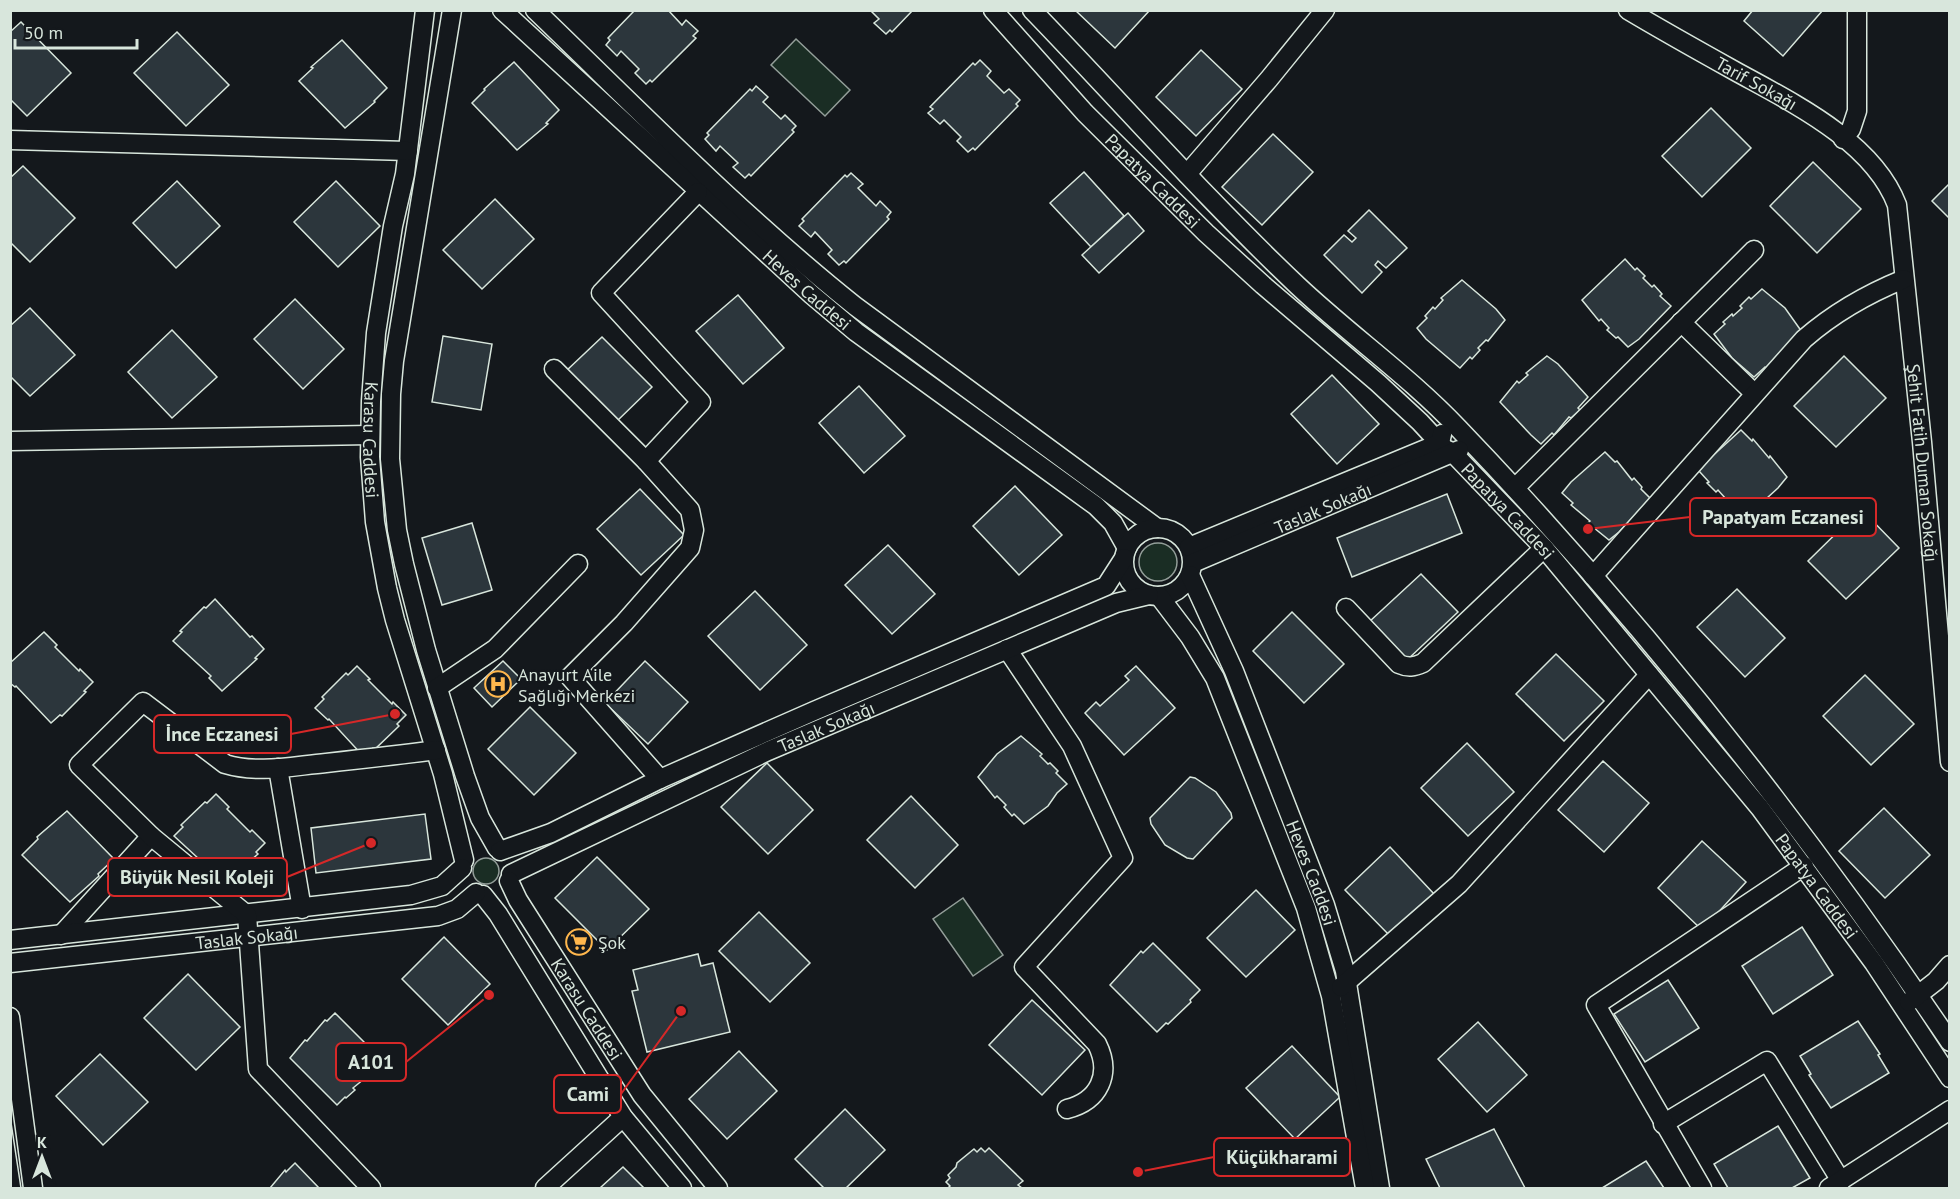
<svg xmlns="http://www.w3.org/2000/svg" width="1960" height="1199" viewBox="0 0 1960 1199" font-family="'PT Sans',sans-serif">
<rect width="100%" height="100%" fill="#14181c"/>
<!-- green -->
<g fill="#1a2d24" stroke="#939e99" stroke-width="1.5">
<polygon points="796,39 850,90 825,116 771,65"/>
<circle cx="1158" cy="562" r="19"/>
<circle cx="486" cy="871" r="13"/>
<polygon points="963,898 1003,955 973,976 933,919"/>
</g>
<!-- building -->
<g fill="#2c363c" stroke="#d8e6dc" stroke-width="1.5">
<polygon points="635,10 668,10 682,25 686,20 698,31 693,36 696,38 652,82 650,80 646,84 635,73 639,69 621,51 617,56 606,45 610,40 608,38"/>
<polygon points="870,10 913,10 892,32 890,30 886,34 874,23 879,19"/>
<polygon points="1075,10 1150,10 1115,48"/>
<polygon points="1753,10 1823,10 1783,56 1744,21"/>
<polygon points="21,22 71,73 27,116 10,99 10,32"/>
<polygon points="177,32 229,85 186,126 134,73"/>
<polygon points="342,40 387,88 374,101 375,102 345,128 299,81 313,68 311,67"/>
<polygon points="1201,50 1242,89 1196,136 1156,97"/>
<polygon points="980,60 991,71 987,76 1004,93 1009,89 1020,100 1016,104 1018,106 975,150 973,148 968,152 957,141 961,137 944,120 940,124 928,113 933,109 930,107 973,63 975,65"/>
<polygon points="514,62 559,110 546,123 548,124 517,150 472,103 485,90 484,89"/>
<polygon points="756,86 768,97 763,102 781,119 785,115 796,126 792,130 794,132 751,176 749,174 745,178 733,167 738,163 720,146 716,151 705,139 709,135 707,133 750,89 752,91"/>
<polygon points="1711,108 1751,148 1702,197 1662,156"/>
<polygon points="1273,134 1313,172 1262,225 1222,187"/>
<polygon points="1813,162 1861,209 1817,253 1770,206"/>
<polygon points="23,166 75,218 30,262 10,242 10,178"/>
<polygon points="1084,172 1124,216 1091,247 1050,203"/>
<polygon points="851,173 863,184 858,188 876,206 880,201 891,212 887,217 889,219 846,263 844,261 839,265 828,254 832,250 815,232 811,237 799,226 804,221 802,219 845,175 847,177"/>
<polygon points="177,181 220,226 176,268 133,223"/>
<polygon points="336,181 380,226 338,267 294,222"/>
<polygon points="1950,183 1950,219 1932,201"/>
<polygon points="495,199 534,239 482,289 443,250"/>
<polygon points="1369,210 1407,248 1386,268 1378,261 1375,265 1382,272 1362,293 1324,255 1344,235 1352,242 1356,238 1348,231"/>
<polygon points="1128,213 1144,231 1099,273 1082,255"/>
<polygon points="1625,259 1635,270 1637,268 1645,276 1643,278 1652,287 1654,285 1662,294 1660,296 1671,306 1639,339 1628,347 1618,337 1616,338 1607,330 1609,328 1601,319 1599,321 1582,300"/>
<polygon points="1462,280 1496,309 1505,320 1488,341 1486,340 1478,348 1480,350 1472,359 1470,357 1460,368 1426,339 1417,328 1427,318 1425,316 1433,307 1435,309 1443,300 1441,298"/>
<polygon points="1762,289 1785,308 1802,332 1774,359 1776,360 1767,369 1765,367 1754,377 1732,358 1714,334 1725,324 1723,322 1732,314 1733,316 1742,308 1740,306 1749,297 1751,299"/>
<polygon points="738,295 784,348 743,384 696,331"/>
<polygon points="295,299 344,349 303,389 254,339"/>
<polygon points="30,308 75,355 30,396 10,376 10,326"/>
<polygon points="172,330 217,377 172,418 128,372"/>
<polygon points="443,336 492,344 481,410 432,402"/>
<polygon points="602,337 652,387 615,423 565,372"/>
<polygon points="1547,356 1558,364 1588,397 1578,408 1580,410 1571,418 1569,417 1554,435 1552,433 1541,444 1531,435 1500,402 1517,381 1519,383 1528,375 1526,373"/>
<polygon points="1844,356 1886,398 1836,447 1794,406"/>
<polygon points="1332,375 1379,424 1337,464 1291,414"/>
<polygon points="859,386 905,436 864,473 819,423"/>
<polygon points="1741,430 1752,441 1753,439 1769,458 1770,456 1787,477 1778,488 1745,518 1724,501 1726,499 1718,490 1716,492 1707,483 1709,482 1699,471 1708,460"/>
<polygon points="1605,452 1615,462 1617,461 1632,480 1634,478 1642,487 1641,489 1651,499 1619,532 1609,540 1588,523 1590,521 1571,505 1573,503 1562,493 1571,482"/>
<polygon points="1015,486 1062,535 1019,575 973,526"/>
<polygon points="640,489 684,535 641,575 597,529"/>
<polygon points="1447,494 1462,533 1352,577 1337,538"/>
<polygon points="1861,509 1899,548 1846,599 1808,561"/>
<polygon points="472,523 492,590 442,605 422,538"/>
<polygon points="888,545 935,594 892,634 845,585"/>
<polygon points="1421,574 1458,612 1406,661 1369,622"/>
<polygon points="1737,589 1785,638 1745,677 1697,627"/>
<polygon points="755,591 807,645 760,690 708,636"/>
<polygon points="215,599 250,637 252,636 264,649 255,658 257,659 222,691 209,678 211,676 173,641 182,632 180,631 204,607 206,608"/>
<polygon points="1292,612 1344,664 1304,703 1253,651"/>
<polygon points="44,632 57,645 55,647 79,671 80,669 93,682 84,691 86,692 62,716 60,715 51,723 16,686 15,687 10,683 10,663"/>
<polygon points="1556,654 1604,701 1564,741 1516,694"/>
<polygon points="503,661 521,679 492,707 474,688"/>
<polygon points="645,661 688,702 648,744 605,703"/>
<polygon points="357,666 370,679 368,680 392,704 393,702 406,715 397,724 399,726 375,749 373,748 364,757 329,719 328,720 315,708 324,699 322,697 346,673 348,675"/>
<polygon points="1136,666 1175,708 1124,755 1085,713 1096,702 1100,706 1129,680 1125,676"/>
<polygon points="1865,675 1914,724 1871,765 1823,716"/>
<polygon points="530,707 576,753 534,795 488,749"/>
<polygon points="1021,736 1042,754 1040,756 1048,764 1050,763 1058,771 1056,773 1067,784 1057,793 1048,806 1024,824 1014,814 1012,816 1004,807 1006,805 997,796 995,798 978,777 997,754"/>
<polygon points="1467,743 1514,792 1468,836 1421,788"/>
<polygon points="1603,761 1649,803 1604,852 1558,810"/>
<polygon points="767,763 813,810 768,854 721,807"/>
<polygon points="1190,777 1195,778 1216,792 1231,813 1232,818 1193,859 1187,858 1165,845 1151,824 1150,818"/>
<polygon points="216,794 229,807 227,809 250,832 252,830 265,843 256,852 258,854 223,885 210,872 212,871 174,836 183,827 181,825 205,802 207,803"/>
<polygon points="911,796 958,845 915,888 867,840"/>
<polygon points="1884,808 1930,855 1885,898 1839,851"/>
<polygon points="67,811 114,859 98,874 99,876 70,902 22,855 38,839 37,837"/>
<polygon points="425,814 431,859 316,873 311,828"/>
<polygon points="1702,841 1746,882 1702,930 1658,888"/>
<polygon points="1390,847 1435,895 1391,937 1345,890"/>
<polygon points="597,857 649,909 607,950 555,898"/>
<polygon points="1256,890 1295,930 1246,977 1207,938"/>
<polygon points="759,912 810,963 770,1002 719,951"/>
<polygon points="1802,927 1833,975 1773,1014 1742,966"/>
<polygon points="444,937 490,984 448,1025 402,979"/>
<polygon points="1153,943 1200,990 1190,1000 1191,1002 1168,1024 1166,1023 1157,1032 1110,985 1141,951 1143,953"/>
<polygon points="698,954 701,966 713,963 730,1032 647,1052 632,991 638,990 633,970"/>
<polygon points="188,974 240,1027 196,1070 144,1018"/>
<polygon points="1668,980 1699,1028 1645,1062 1614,1014"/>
<polygon points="1032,1000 1085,1050 1042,1095 989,1045"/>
<polygon points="335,1013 382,1060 374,1069 375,1070 353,1088 355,1090 346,1098 345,1097 337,1105 290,1058 305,1040 307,1041 325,1020 327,1021"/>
<polygon points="1858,1021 1880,1054 1878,1055 1889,1073 1831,1108 1809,1075 1811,1074 1800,1056"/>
<polygon points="1478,1022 1527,1075 1487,1112 1438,1059"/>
<polygon points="1292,1046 1340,1097 1295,1139 1246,1088"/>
<polygon points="739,1051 777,1091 727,1139 689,1099"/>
<polygon points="100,1054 148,1102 103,1145 56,1096"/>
<polygon points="845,1109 885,1150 846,1188 824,1188 795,1159"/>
<polygon points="1778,1126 1810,1178 1792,1188 1728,1188 1714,1164"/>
<polygon points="1494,1129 1525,1188 1440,1188 1426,1159"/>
<polygon points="981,1148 985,1152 989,1148 1023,1181 1018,1185 1022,1188 948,1188 950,1186 946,1182 950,1178 948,1175 956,1167 957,1163 974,1149 977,1152"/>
<polygon points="1646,1161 1664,1188 1602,1188"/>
<polygon points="295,1163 319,1188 270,1188 285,1170 286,1172"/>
<polygon points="623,1167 644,1188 600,1188"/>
</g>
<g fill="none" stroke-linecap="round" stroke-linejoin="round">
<!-- minor casing -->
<g stroke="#d8e6dc" stroke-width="21">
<g id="minor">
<path id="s1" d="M425,10L405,174L393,226L376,333L371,401L370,457L375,522L387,588L395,620L443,774L464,860"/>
<polyline points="452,10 394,361 391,394 390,459 397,530 404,564 426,650 465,776 480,818 497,848"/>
<path id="s2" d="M502,10L812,295L856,332L1096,506L1113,523L1127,548"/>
<path d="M535,10C640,111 741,215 855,306L1157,528"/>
<path id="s3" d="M993,10L1085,113L1206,233L1263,285L1378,383L1420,422L1445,449L1452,452L1544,548L1760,808L1874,963L1950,1078"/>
<path d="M1032,10C1121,102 1205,198 1298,286C1350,335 1410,377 1459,429C1640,618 1804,825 1950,1042"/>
<path id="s4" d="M1628,10C1663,31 1699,51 1735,71C1791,102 1873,141 1897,205L1922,442L1950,762"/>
<polyline points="1843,139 1851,129 1857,111 1857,10"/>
<polyline points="10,140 408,151"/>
<polyline points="1187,174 1269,79 1325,10"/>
<polyline points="1681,322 1754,393"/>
<polyline points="554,369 646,461 690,510 694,530 690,548 624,623 570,677 660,779"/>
<polyline points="10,441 370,435"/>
<polyline points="646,461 701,402 601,293 698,192"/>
<polyline points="1515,488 1754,250"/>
<circle cx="1158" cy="562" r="34"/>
<polyline points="1189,547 1440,443 1442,434"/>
<path id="s5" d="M1193,563L1459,450"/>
<path id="s6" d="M1190,575L1234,671L1325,905L1345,971L1380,1188"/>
<path d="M1593,576L1804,339C1835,312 1867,294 1904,279"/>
<polyline points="1159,596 1190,637 1215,678 1306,908 1331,996 1365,1188"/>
<path d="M1346,608L1399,664C1408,668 1414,667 1423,663L1544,548"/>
<path d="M1007,649L1072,746L1123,858L1024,967L1097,1044C1112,1074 1099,1101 1067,1109"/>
<polyline points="437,688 495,649 578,564"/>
<polyline points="278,768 302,909"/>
<polyline points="500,851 551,833 660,779 814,711 1106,586 1124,558"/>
<path id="s7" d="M511,874L768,751L1116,603L1149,595"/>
<path id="s8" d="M509,881L518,900L642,1095L718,1188"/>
<polyline points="483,895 498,914 623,1117 682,1188"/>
<polyline points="61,935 151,836"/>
<polyline points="10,940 411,895 442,886 462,868"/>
<path id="s9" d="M10,963L438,916L457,909L476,893"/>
<polyline points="1341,987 1459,884 1649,675"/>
<polyline points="1909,1002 1936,981 1950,965"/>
<polyline points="10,1017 33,1188"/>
<polyline points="1663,1124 1767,1061 1841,1181"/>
<path d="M371,1188L258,1069L247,915L151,836L79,765L143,702L225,764C258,774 292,766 326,763C363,759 399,755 436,750"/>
<polyline points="545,1188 623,1117"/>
<polyline points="1702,1188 1596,1005 1804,866"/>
<polyline points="1829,1188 1950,1110"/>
</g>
</g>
<!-- minor -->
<use href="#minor" stroke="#14181c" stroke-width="18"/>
<!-- tram -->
<polyline stroke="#d8e6dc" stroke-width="1.5" points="10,1116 21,1188"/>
</g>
<!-- icons -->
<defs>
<g id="hospital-ring" transform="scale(1.35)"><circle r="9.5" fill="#14181c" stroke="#ffb74d" stroke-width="1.5"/><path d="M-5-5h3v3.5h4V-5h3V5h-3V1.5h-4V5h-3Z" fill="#ffb74d"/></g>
<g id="supermarket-ring" transform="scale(1.35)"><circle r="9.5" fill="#14181c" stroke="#ffb74d" stroke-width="1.5"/><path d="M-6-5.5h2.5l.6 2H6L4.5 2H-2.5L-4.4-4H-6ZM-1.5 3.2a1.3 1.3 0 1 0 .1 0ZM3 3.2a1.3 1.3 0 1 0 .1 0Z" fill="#ffb74d"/></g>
</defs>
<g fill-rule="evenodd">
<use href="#hospital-ring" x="498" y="684"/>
<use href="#supermarket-ring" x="579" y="942"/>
</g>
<g text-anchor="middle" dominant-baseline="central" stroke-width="4.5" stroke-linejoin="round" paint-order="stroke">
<!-- street labels -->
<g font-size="18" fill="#d8e6dc" stroke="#14181c">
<text stroke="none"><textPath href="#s4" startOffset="148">Tarif Sokağı</textPath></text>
<text stroke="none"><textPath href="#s3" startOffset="234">Papatya Caddesi</textPath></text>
<text stroke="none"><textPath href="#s2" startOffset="414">Heves Caddesi</textPath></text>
<text stroke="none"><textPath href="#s1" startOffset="434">Karasu Caddesi</textPath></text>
<text stroke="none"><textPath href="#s4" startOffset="597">Şehit Fatih Duman Sokağı</textPath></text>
<text stroke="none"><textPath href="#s5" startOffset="141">Taslak Sokağı</textPath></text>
<text stroke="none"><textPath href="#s3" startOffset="720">Papatya Caddesi</textPath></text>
<text stroke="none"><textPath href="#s7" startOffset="348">Taslak Sokağı</textPath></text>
<text stroke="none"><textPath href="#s6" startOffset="322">Heves Caddesi</textPath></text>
<text stroke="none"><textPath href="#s3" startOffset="1206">Papatya Caddesi</textPath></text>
<text stroke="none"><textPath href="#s9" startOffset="238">Taslak Sokağı</textPath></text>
<text stroke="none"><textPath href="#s8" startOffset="150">Karasu Caddesi</textPath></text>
</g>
<!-- poi labels -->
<g font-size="18" fill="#d8e6dc" stroke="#14181c" text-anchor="start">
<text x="518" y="674">Anayurt Aile<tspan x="518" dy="21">Sağlığı Merkezi</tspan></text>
<text x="598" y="942">Şok</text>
</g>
</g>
<!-- callouts -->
<path fill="none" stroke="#d62828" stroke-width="2" d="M1588 529L1690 517M395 714L291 734M371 843L287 877M489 995L406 1062M681 1011L621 1094M1138 1172L1214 1157"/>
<g fill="#d62828" stroke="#14181c" stroke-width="2">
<circle cx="1588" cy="529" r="6"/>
<circle cx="395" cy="714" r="6"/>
<circle cx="371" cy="843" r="6"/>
<circle cx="489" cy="995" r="6"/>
<circle cx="681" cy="1011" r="6"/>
<circle cx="1138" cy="1172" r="6"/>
</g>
<g fill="#14181c" stroke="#d62828" stroke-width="2">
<rect x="1690" y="498" width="186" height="38" rx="6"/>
<rect x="154" y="715" width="137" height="38" rx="6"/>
<rect x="108" y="858" width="179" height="38" rx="6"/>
<rect x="336" y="1043" width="70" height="38" rx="6"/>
<rect x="554" y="1075" width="67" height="38" rx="6"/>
<rect x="1214" y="1138" width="136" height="38" rx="6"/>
</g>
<g font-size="20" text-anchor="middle" font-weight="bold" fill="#d8e6dc">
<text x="1783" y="524">Papatyam Eczanesi</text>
<text x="222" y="741">İnce Eczanesi</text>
<text x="197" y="884">Büyük Nesil Koleji</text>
<text x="371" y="1069">A101</text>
<text x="588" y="1101">Cami</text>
<text x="1282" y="1164">Küçükharami</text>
</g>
<!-- border -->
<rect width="1960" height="1199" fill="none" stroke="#d8e6dc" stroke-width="24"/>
<!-- north arrow -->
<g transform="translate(42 1157)" stroke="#14181c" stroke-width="4.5" paint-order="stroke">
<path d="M0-4.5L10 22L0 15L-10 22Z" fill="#d8e6dc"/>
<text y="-9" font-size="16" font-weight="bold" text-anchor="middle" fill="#d8e6dc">K</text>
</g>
<!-- scale -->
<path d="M15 39v9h122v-9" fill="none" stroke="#d8e6dc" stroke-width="3"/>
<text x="24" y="39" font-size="18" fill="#d8e6dc" stroke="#14181c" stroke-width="4.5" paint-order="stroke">50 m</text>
</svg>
